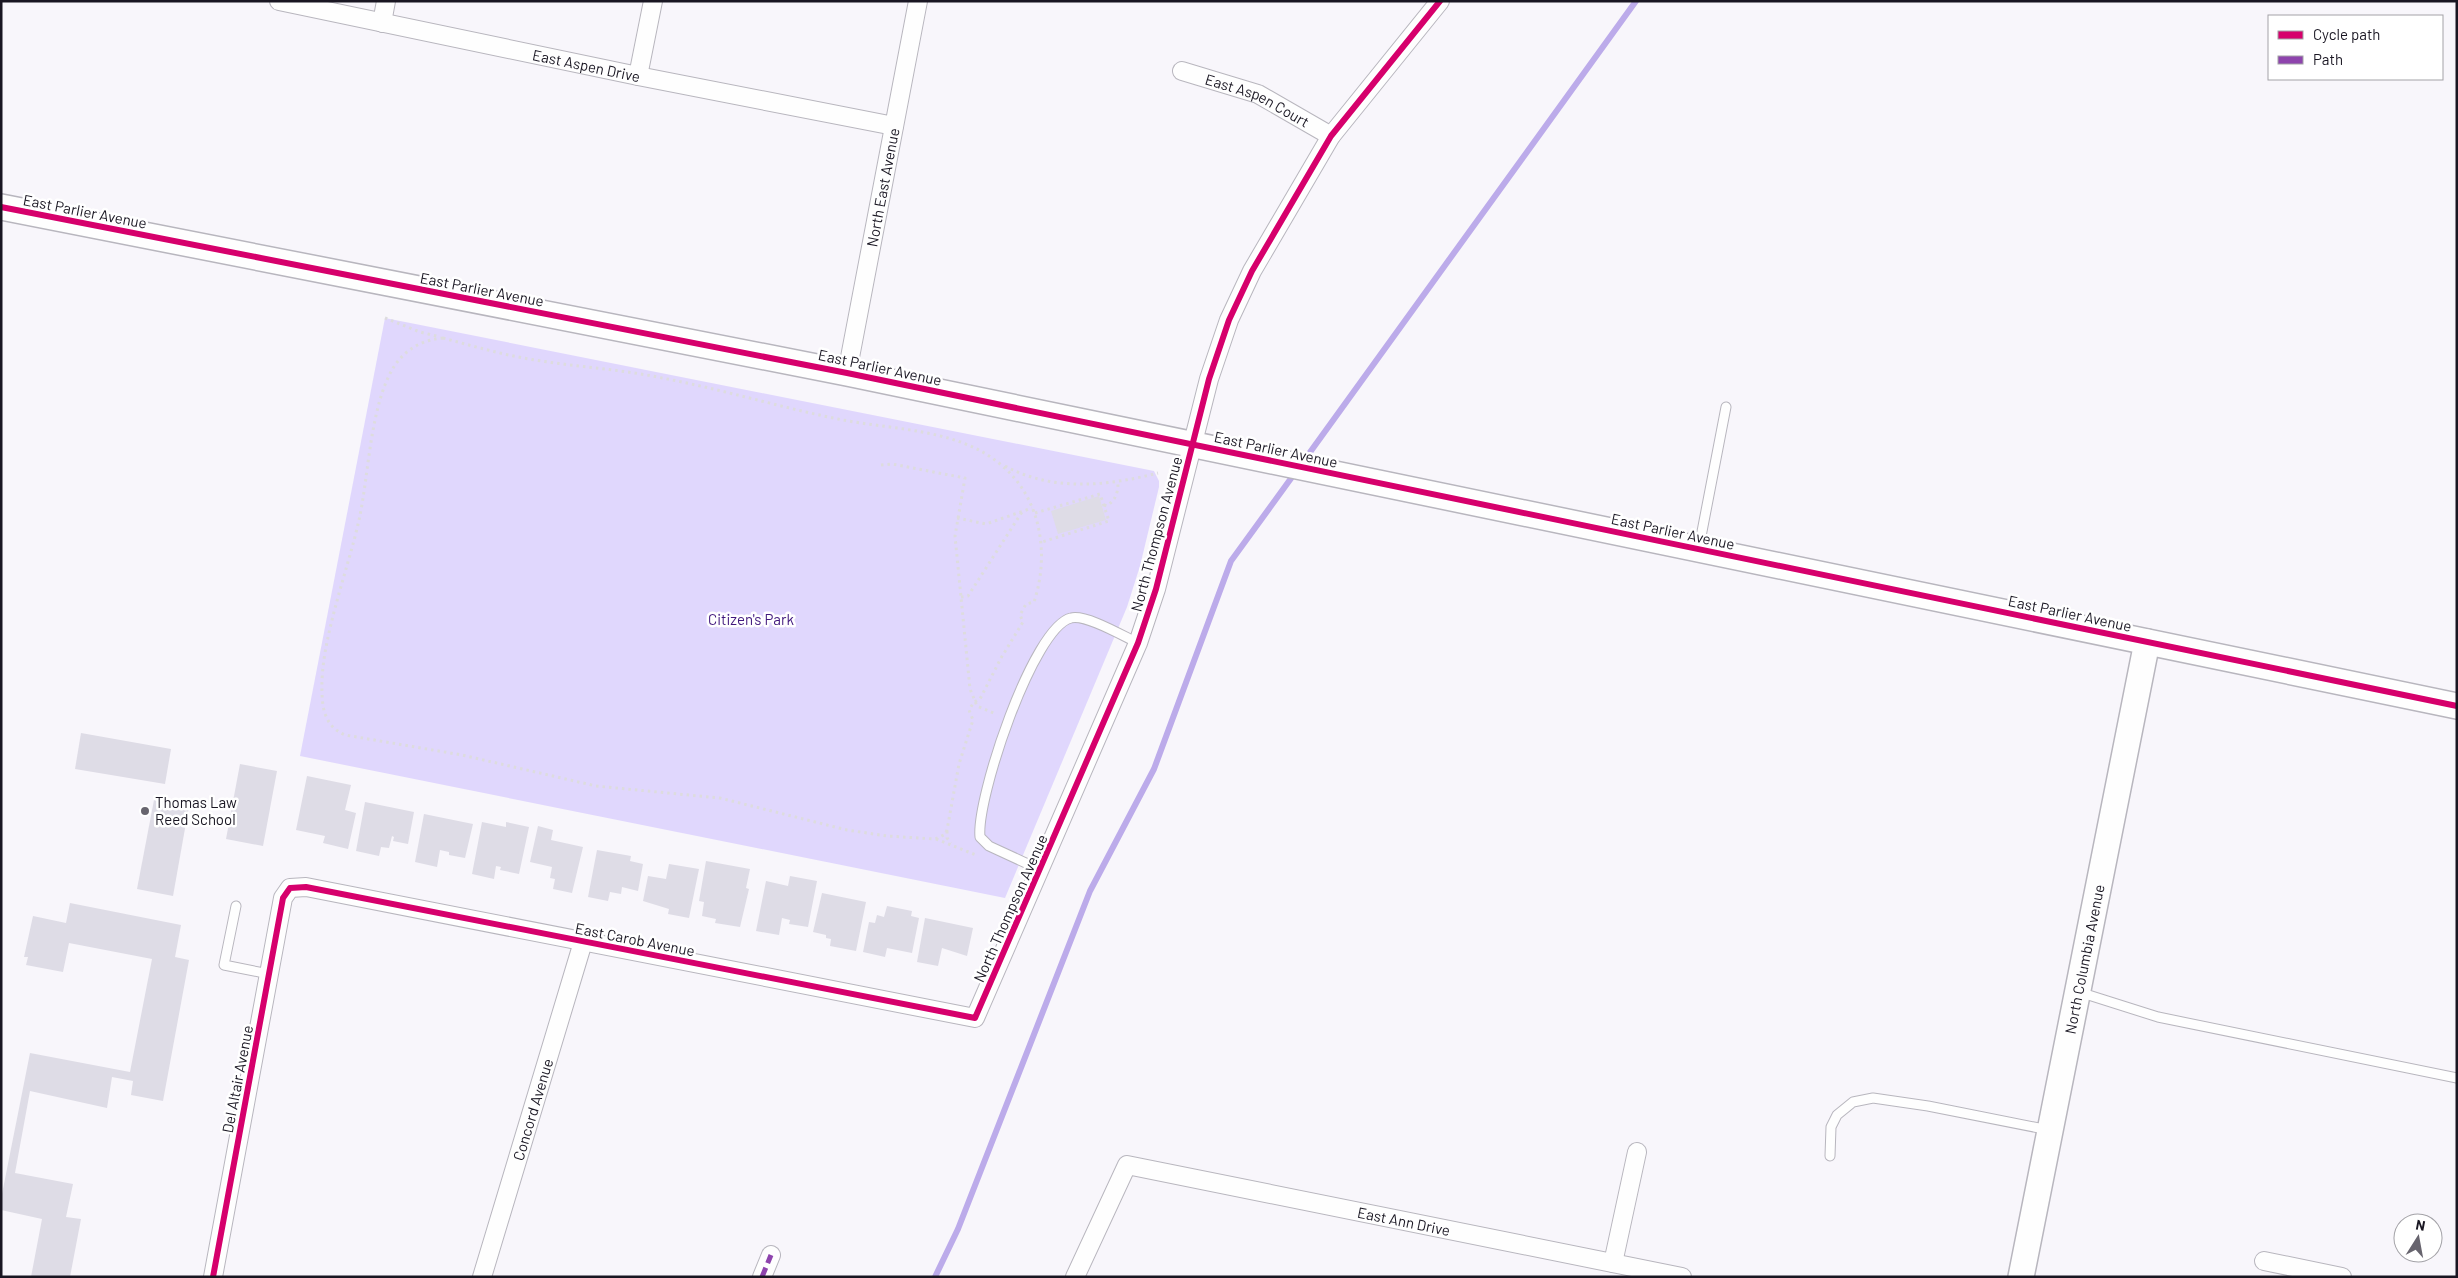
<svg xmlns="http://www.w3.org/2000/svg" width="2458" height="1278" viewBox="0 0 2458 1278" font-family="Barlow,sans-serif">
<rect width="100%" height="100%" fill="#f8f6fb"/>
<!-- green -->
<polygon fill="#e0d7fd" points="385,318 1154,471 1159,481 1159,487 1140,566 1127,607 1005,898 300,756"/>
<g fill="none" stroke-linecap="round" stroke-linejoin="round">
<!-- stream -->
<g stroke="#bcabea" stroke-width="6">
<polyline points="1308,455 1636,1"/>
<polyline points="935,1277 958,1229 1090,891 1154,769 1231,561 1292,477"/>
</g>
</g>
<!-- building -->
<g fill="#dedce6">
<polygon points="1099,496 1106,520 1058,534 1051,511"/>
<polygon points="81,733 171,749 165,784 75,769"/>
<polygon points="240,764 277,771 263,846 226,839"/>
<polygon points="307,776 351,785 345,810 356,813 348,849 323,843 325,836 296,830"/>
<polygon points="154,800 189,806 173,896 137,889"/>
<polygon points="365,802 414,812 408,844 393,841 394,837 392,836 389,848 381,847 379,856 356,851"/>
<polygon points="424,814 473,824 465,858 449,855 449,852 440,850 437,867 415,862"/>
<polygon points="482,822 506,827 506,822 529,827 519,874 500,870 501,867 496,866 494,879 472,874"/>
<polygon points="538,826 553,830 551,840 583,847 572,893 553,889 555,879 550,878 552,867 530,862"/>
<polygon points="597,850 631,856 630,861 643,864 638,891 622,887 621,894 610,892 608,901 588,897"/>
<polygon points="706,861 750,869 746,888 749,889 740,927 715,923 716,919 702,916 704,902 699,901"/>
<polygon points="669,864 699,869 689,918 668,914 669,909 643,901 648,876 666,879"/>
<polygon points="790,876 817,881 808,927 789,924 790,920 782,918 779,935 756,931 766,881 788,886"/>
<polygon points="822,893 866,902 856,951 830,946 831,939 826,938 826,935 813,932"/>
<polygon points="70,903 181,925 175,957 189,960 163,1101 131,1095 133,1081 112,1077 107,1108 30,1091 15,1173 73,1184 66,1217 81,1219 70,1277 31,1277 42,1219 1,1210 1,1199 30,1053 130,1072 152,959 69,943 63,972 26,965 28,957 24,957 33,916 66,923"/>
<polygon points="887,906 912,911 911,916 919,918 912,953 887,948 885,957 863,952 869,922 875,923 877,915 884,917"/>
<polygon points="925,918 973,928 967,956 942,948 938,966 917,962"/>
</g>
<g fill="none" stroke-linecap="round" stroke-linejoin="round">
<!-- lane casing -->
<g stroke="#b8b6be" stroke-width="11">
<g id="lane">
<polyline points="1699,547 1726,407"/>
<path d="M1041,870L989,846L980,837C976,799 1033,627 1071,618C1086,614 1123,636 1138,643"/>
<polyline points="236,906 224,965 269,974"/>
<polyline points="2079,992 2158,1017 2457,1078"/>
<polyline points="1830,1156 1831,1127 1837,1115 1853,1102 1873,1098 1928,1106 2049,1130"/>
</g>
</g>
<!-- street casing -->
<g stroke="#b8b6be" stroke-width="20">
<g id="street">
<path id="s1" d="M279,1L638,76L894,126"/>
<polyline points="382,23 386,1"/>
<path id="s2" d="M1182,71L1258,94L1331,136"/>
<polyline points="638,76 653,1"/>
<path id="s3" d="M847,373L918,1"/>
<polyline points="2264,1261 2342,1277"/>
<polyline points="1613,1263 1637,1152"/>
<polyline points="213,1277 283,898 290,888 306,887 975,1018 1138,643 1156,589 1209,379 1229,320 1252,271 1331,136 1440,1"/>
<path id="s4" d="M482,1277L583,942"/>
<polyline points="762,1277 771,1255"/>
<path id="s5" d="M1075,1277L1127,1165L1682,1277"/>
</g>
</g>
<!-- secondary casing -->
<g stroke="#b8b6be" stroke-width="28">
<g id="secondary">
<polyline points="1,207 847,373 2457,706"/>
<path id="s6" d="M2021,1277L2147,642"/>
</g>
</g>
<!-- path -->
<g stroke="#dddcde" stroke-width="3" stroke-dasharray="2.5 4" stroke-linecap="butt">
<polyline points="385,318 420,332 440,337"/>
<path d="M443,338C473,346 503,355 535,360C577,367 620,369 662,378C721,389 779,407 838,419C891,430 957,428 1000,464C1041,497 1050,554 1034,602L1026,604L1020,615L1023,622L1001,658L980,699L974,702L969,710L973,720L959,764L947,830L944,835L935,839L887,836L847,830L720,798L596,786L462,755L345,735C326,727 322,710 322,691C320,642 348,570 359,520C369,475 370,403 395,365C407,348 423,340 443,338Z"/>
<polyline points="881,465 892,464 965,478 955,536 970,689 977,706 996,714"/>
<path d="M1005,466C1053,492 1107,486 1158,473"/>
<path d="M1104,505L1107,506C1116,499 1118,493 1118,482"/>
<polyline points="1035,513 1100,494 1109,521 1042,542"/>
<polyline points="957,518 986,524 1032,508"/>
<polyline points="961,597 968,596 1022,512"/>
<polyline points="947,831 947,838 951,843"/>
<polyline points="936,839 976,855"/>
</g>
<!-- lane -->
<use href="#lane" stroke="#fefefe" stroke-width="9"/>
<!-- street -->
<use href="#street" stroke="#fefefe" stroke-width="18"/>
<!-- secondary -->
<use href="#secondary" stroke="#fefefe" stroke-width="25"/>
<!-- quiet -->
<polyline stroke="#8e44ad" stroke-width="5" stroke-dasharray="10 5" stroke-linecap="butt" points="762,1277 771,1255"/>
<!-- cycleway casing -->
<g stroke="#fff" stroke-width="9">
<g id="cycleway">
<polyline points="1,207 847,373 2457,706"/>
<polyline points="213,1277 283,898 290,888 306,887 975,1018 1138,643 1156,589 1209,379 1229,320 1252,271 1331,136 1440,1"/>
</g>
</g>
<!-- cycleway -->
<use href="#cycleway" stroke="#d6006c" stroke-width="6"/>
</g>
<!-- markers -->
<circle fill="#67646e" stroke="#fff" stroke-width="2" cx="145" cy="811" r="5"/>
<g text-anchor="middle" dominant-baseline="central" stroke-width="5" stroke-linejoin="round" paint-order="stroke">
<!-- street labels -->
<g font-size="15" fill="#191622" stroke="#fff">
<text stroke="none"><textPath href="#s1" startOffset="314">East Aspen Drive</textPath></text>
<text stroke="none"><textPath href="#s2" startOffset="81">East Aspen Court</textPath></text>
<text stroke="none"><textPath href="#s3" startOffset="189">North East Avenue</textPath></text>
<text transform="translate(85 211) rotate(11)">East Parlier Avenue</text>
<text transform="translate(482 289) rotate(11)">East Parlier Avenue</text>
<text transform="translate(880 367) rotate(12)">East Parlier Avenue</text>
<text transform="translate(1276 449) rotate(12)">East Parlier Avenue</text>
<text transform="translate(1673 531) rotate(12)">East Parlier Avenue</text>
<text transform="translate(1156 534) rotate(-75)">North Thompson Avenue</text>
<text transform="translate(2070 613) rotate(12)">East Parlier Avenue</text>
<text transform="translate(1010 908) rotate(-66)">North Thompson Avenue</text>
<text transform="translate(635 939) rotate(11)">East Carob Avenue</text>
<text stroke="none"><textPath href="#s6" startOffset="324">North Columbia Avenue</textPath></text>
<text transform="translate(237 1079) rotate(-79)">Del Altair Avenue</text>
<text stroke="none"><textPath href="#s4" startOffset="175">Concord Avenue</textPath></text>
<text stroke="none"><textPath href="#s5" startOffset="406">East Ann Drive</textPath></text>
</g>
<!-- park labels -->
<g font-size="15" fill="#41187d" stroke="#fff">
<text x="751" y="619">Citizen's Park</text>
</g>
<!-- poi labels -->
<g font-size="15" fill="#191622" stroke="#fff" text-anchor="start">
<text x="155" y="802">Thomas Law<tspan x="155" dy="17">Reed School</tspan></text>
</g>
</g>
<!-- border -->
<rect width="2458" height="1278" fill="none" stroke="#191622" stroke-width="5"/>
<!-- legend -->
<rect x="2268" y="15" width="175" height="65" fill="#ffffff" stroke="#a3a2a7"/>
<rect x="2278" y="31" width="25" height="8" fill="#d6006c" stroke="#a3a2a7"/>
<text x="2313" y="40" font-size="15" fill="#191622">Cycle path</text>
<rect x="2278" y="56" width="25" height="8" fill="#8e44ad" stroke="#a3a2a7"/>
<text x="2313" y="65" font-size="15" fill="#191622">Path</text>
<!-- north arrow -->
<g transform="translate(2418 1238) rotate(11)"><circle r="24" fill="#ffffff" stroke="#a3a2a7"/>
<path d="M0-4L9 19L0 12L-9 19Z" fill="#67646e"/>
<text y="-8" font-size="14" font-weight="bold" text-anchor="middle" fill="#191622">N</text>
</g>
</svg>
